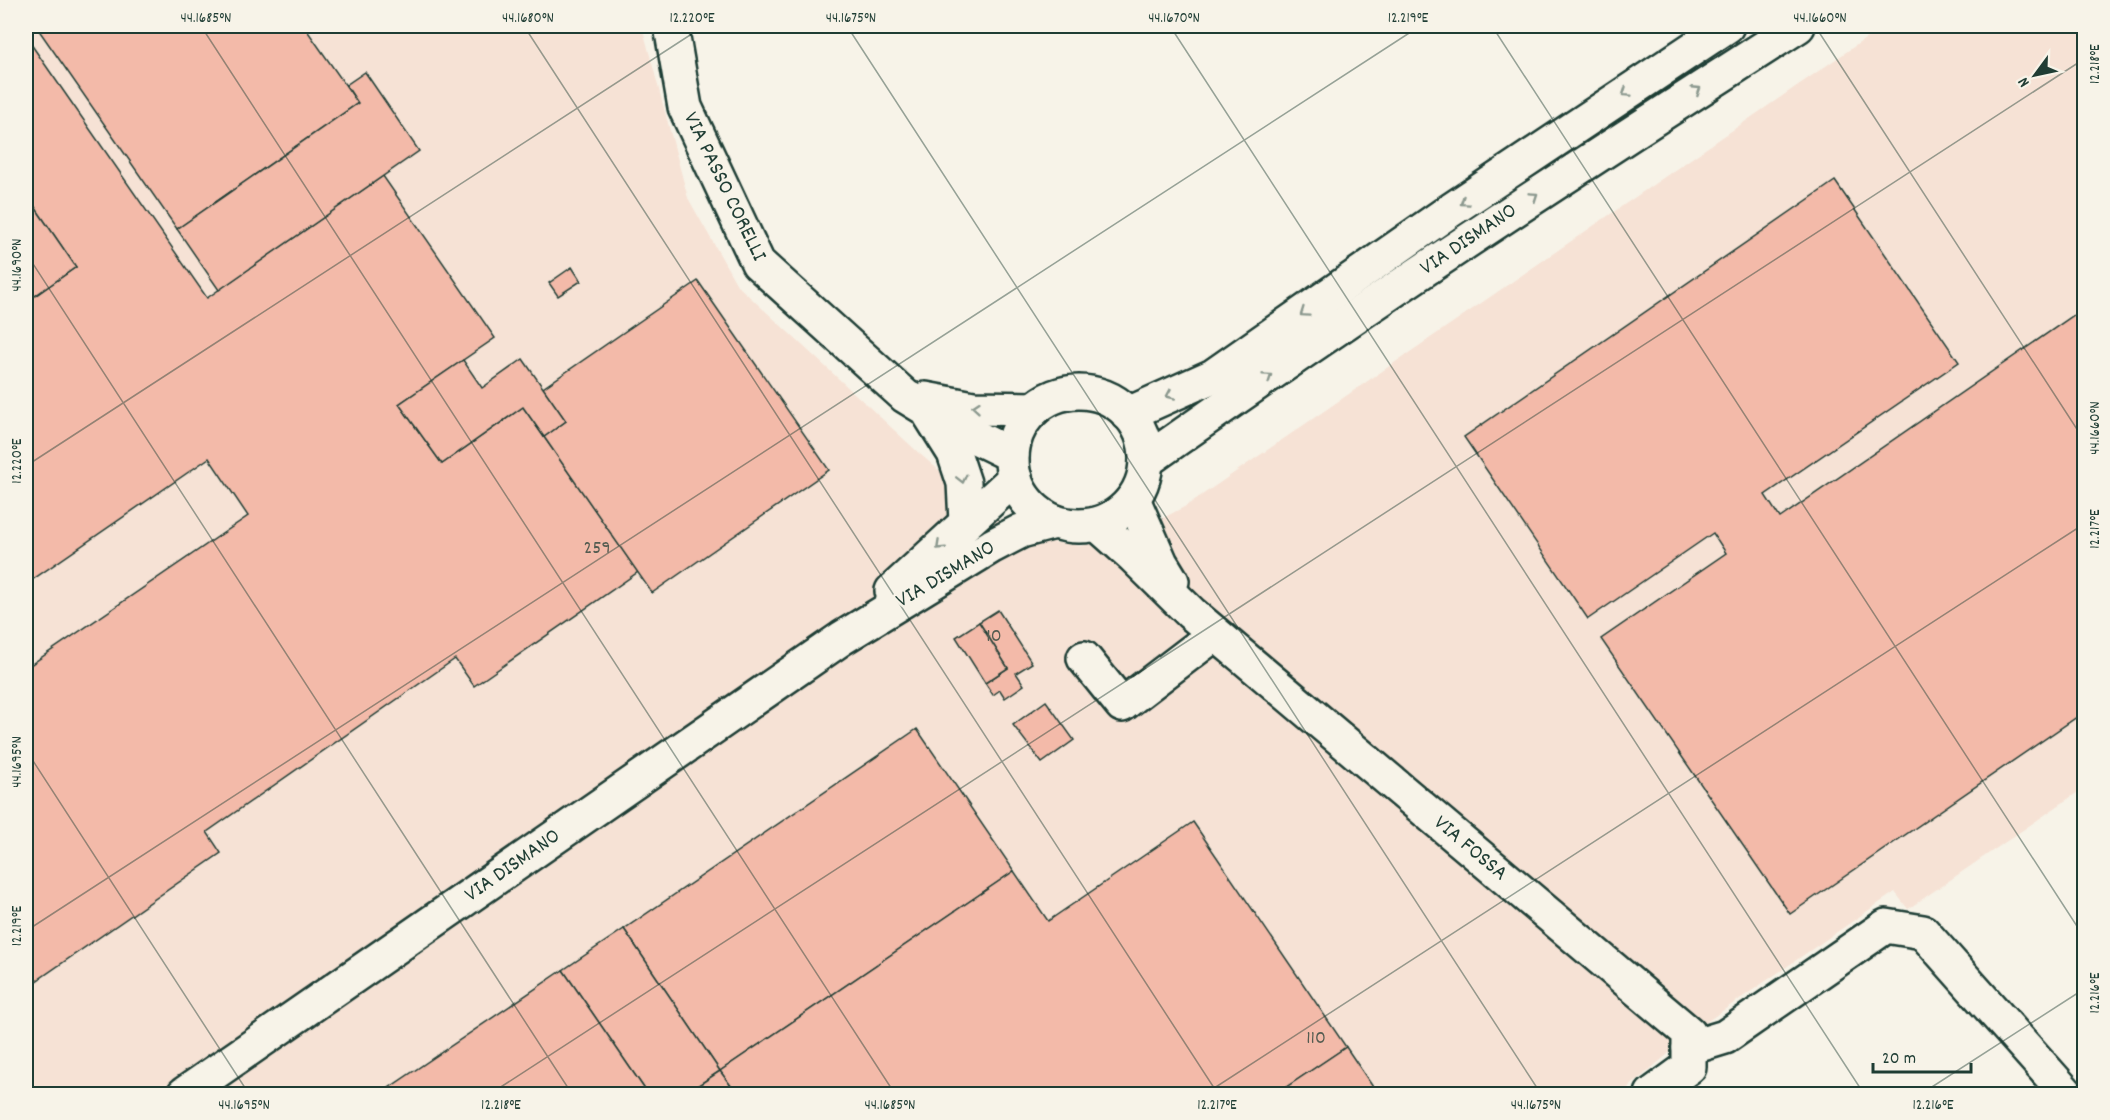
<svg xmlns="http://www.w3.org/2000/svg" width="2110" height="1120" viewBox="0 0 2110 1120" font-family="Dekko,sans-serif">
<rect width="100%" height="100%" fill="#f7f3e8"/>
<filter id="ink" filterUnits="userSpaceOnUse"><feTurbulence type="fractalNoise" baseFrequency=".0167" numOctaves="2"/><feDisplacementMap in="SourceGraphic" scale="12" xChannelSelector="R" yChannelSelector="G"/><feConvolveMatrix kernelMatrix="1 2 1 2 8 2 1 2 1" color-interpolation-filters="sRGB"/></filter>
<g filter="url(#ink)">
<!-- built -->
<polygon fill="#f6e2d5" points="26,26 642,26 688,198 737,285 920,454 993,517 1035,540 1081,546 1129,536 1186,506 1884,26 2084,26 2084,788 1908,909 1895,892 1702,1025 1621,1094 26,1094"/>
<!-- building -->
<g fill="#f3baa9" stroke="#1f3d34" stroke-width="1.5">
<polygon points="36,26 304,26 358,103 177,229"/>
<polygon points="26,37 207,298 383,176 495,338 399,404 442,464 523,407 638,572 474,686 455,659 207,832 221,853 26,988 26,668 248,516 209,458 26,584 26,302 76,267 26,194"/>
<polygon points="365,72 419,151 219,290 177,229 358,103 346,85"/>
<polygon points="1835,181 1959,362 1765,495 1780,518 2084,308 2084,712 1790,914 1601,639 1726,553 1713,533 1588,619 1464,437"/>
<polygon points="26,194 76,267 26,302"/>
<polygon points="572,267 581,281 558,296 549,283"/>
<polygon points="698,281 829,470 652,593 544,437 566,421 543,388"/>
<polygon points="523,359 566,421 544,437 523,407 442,464 399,404 463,360 482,388"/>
<polygon points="998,610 1032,663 1016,673 1024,685 1005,698 1000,690 993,695 985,683 1008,668 979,622"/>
<polygon points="979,622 1008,668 985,683 956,637"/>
<polygon points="1046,701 1074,740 1042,763 1013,725"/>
<polygon points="917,729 1014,871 720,1071 624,929"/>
<polygon points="1193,822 1346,1047 1276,1094 737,1094 720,1071 1014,871 1048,921"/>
<polygon points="624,929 720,1071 685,1094 648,1094 563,970"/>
<polygon points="563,970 648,1094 380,1094"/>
<polygon points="1346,1047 1375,1090 1368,1094 1276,1094"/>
<polygon points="720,1071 737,1094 685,1094"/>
</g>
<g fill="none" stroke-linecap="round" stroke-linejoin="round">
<!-- minor casing -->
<g stroke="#1f3d34" stroke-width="38">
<g id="minor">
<polyline points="671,26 685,107 758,263 905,396 959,429 1012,455"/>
<polyline points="925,399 973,408 1034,409"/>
<polyline points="930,415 954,453 964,483 966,522"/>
<polyline points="1133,499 1161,563 1172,581"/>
<polyline points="1097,524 1133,556 1191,613 1689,1033 1689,1067 1652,1094"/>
<polyline points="1084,658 1122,705 1215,634"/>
<polyline points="1689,1048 1725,1037 1886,926 1923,932 2067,1094"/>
</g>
</g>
<!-- major casing -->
<g stroke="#1f3d34" stroke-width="38">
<g id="major">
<circle cx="1079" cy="459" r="67"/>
<polyline points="1128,414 1213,376 1448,212 1727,26"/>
<path d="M1146,461C1359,310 1578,167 1798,26"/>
<polyline points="892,591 1015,478"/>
<polyline points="184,1094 842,638 992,546 1021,531 1055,522"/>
</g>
</g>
<!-- minor -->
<use href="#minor" stroke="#f7f3e8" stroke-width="33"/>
<!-- major -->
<use href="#major" stroke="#f7f3e8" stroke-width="33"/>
</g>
<!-- one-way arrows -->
<defs><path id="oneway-chevron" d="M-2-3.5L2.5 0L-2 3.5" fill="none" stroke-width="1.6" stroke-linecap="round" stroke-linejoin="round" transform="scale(1.5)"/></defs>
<g stroke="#8b988e">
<use href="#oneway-chevron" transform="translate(1697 90) rotate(-33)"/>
<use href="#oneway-chevron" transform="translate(1626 93) rotate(146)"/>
<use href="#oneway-chevron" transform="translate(1534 196) rotate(-34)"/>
<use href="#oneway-chevron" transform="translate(1464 202) rotate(146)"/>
<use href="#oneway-chevron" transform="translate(1304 313) rotate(145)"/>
<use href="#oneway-chevron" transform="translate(1268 377) rotate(-34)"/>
<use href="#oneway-chevron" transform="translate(1170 395) rotate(156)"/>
<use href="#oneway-chevron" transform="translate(976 407) rotate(-175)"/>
<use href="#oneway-chevron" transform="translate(962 479) rotate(76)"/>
<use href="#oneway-chevron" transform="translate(940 546) rotate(137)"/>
</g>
</g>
<!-- ticks -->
<path fill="none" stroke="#1f3d34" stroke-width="1.5" stroke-opacity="0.45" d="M201,26L895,1094M524,26L1218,1094M847,26L1541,1094M1170,26L1864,1094M1492,26L2084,937M1815,26L2084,440M26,253L572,1094M26,466L704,26M26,750L249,1094M26,931L1420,26M490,1094L2084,59M1205,1094L2084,524M1921,1094L2084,989"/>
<g text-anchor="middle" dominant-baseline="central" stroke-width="5" stroke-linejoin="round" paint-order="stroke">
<!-- number labels -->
<g font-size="20" fill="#545c51">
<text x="597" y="549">259</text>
<text x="994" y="637">10</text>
<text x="1316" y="1039">110</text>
</g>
<!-- street labels -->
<g font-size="22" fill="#1f3d34" stroke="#f7f3e8">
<text transform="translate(724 187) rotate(64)">VIA PASSO CORELLI</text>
<text transform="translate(1469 240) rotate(-34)">VIA DISMANO</text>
<text transform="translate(946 575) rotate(-31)">VIA DISMANO</text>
<text transform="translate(1470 849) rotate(40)">VIA FOSSA</text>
<text transform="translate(513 866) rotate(-35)">VIA DISMANO</text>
</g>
</g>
<!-- margin -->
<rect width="2110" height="1120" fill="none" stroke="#f7f3e8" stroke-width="66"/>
<!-- north arrow -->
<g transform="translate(2035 75) rotate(237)" stroke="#f7f3e8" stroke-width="4.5" paint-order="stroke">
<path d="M0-4.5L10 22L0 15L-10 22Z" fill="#1f3d34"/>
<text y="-9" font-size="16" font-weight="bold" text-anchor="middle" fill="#1f3d34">N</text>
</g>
<!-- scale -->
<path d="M1873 1063v9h98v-9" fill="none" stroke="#1f3d34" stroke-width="3"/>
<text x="1882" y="1063" font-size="18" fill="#1f3d34" stroke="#f7f3e8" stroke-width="4.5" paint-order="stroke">20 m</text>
<rect x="33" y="33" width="2044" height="1054" fill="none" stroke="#1f3d34" stroke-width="2"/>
<g font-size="15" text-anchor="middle" fill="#1f3d34">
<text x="206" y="22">44.1685°N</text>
<text x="528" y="22">44.1680°N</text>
<text x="692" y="22">12.220°E</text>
<text x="851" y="22">44.1675°N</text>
<text x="1174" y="22">44.1670°N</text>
<text x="1408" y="22">12.219°E</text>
<text x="1820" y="22">44.1660°N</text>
<text transform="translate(2094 64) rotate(-90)" y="5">12.218°E</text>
<text transform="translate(16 265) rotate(-90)" y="5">44.1690°N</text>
<text transform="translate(2094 428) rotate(-90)" y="5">44.1660°N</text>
<text transform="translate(16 461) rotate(-90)" y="5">12.220°E</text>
<text transform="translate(2094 529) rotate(-90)" y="5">12.217°E</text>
<text transform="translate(16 762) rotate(-90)" y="5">44.1695°N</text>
<text transform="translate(16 926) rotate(-90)" y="5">12.219°E</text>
<text transform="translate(2094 993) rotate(-90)" y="5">12.216°E</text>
<text x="244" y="1109">44.1695°N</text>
<text x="501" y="1109">12.218°E</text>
<text x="890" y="1109">44.1685°N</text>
<text x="1217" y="1109">12.217°E</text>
<text x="1536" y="1109">44.1675°N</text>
<text x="1933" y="1109">12.216°E</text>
</g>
</svg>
